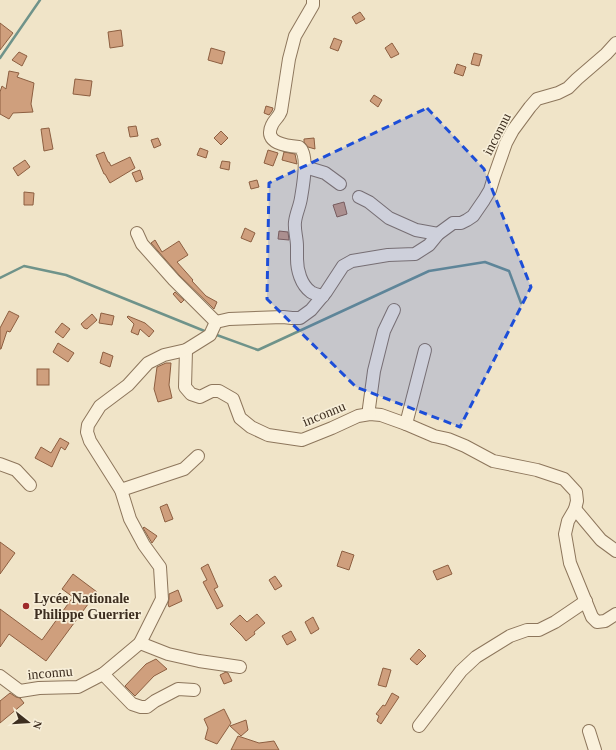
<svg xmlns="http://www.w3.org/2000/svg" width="616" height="750" viewBox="0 0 616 750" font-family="Georgia,serif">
<rect width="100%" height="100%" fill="#f0e4c8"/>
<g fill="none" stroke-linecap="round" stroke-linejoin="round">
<!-- stream -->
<g stroke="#6f938a" stroke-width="2.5">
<polyline points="0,58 40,0"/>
<polyline points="0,278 24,266 66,275 207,332"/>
<polyline points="214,334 258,350 429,271 485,262 509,271 521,303"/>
</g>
</g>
<!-- building -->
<g fill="#cf9f7d" stroke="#8d5f41">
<polygon points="360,12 365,19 356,24 352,17"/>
<polygon points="0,23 13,33 0,50"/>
<polygon points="121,30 123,46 110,48 108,32"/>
<polygon points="334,38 342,41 338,51 330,48"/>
<polygon points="392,43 399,54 391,58 385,48"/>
<polygon points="211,48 225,52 222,64 208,60"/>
<polygon points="19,52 27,56 22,66 12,60"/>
<polygon points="474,53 482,55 479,66 471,64"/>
<polygon points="457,64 466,67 463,76 454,73"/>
<polygon points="9,71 19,73 17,77 34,83 31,104 33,112 13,113 9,119 0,114 0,92 2,86 6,89"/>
<polygon points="75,79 92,81 90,96 73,94"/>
<polygon points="374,95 382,100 378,107 370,101"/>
<polygon points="266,106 273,108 272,111 269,115 264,113"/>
<polygon points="136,126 138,136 130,137 128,127"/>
<polygon points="49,128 53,149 44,151 41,129"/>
<polygon points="221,131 228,138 221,145 214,138"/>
<polygon points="158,138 161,145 154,148 151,140"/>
<polygon points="314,138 315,149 308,147 304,142 304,139"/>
<polygon points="200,148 208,151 206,158 197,155"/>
<polygon points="268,150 278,153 273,166 264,163"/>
<polygon points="104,152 108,162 109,162 111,166 130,157 135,168 110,183 105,174 104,174 96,155"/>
<polygon points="284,152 295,154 297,164 282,160"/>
<polygon points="25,160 30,167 18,176 13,168"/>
<polygon points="222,161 230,162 229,170 220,168"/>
<polygon points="140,170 143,179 136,182 132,173"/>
<polygon points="257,180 259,187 251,189 249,182"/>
<polygon points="24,192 34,193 33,205 24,205"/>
<polygon points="344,202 347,214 337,217 333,205"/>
<polygon points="245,228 255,233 251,242 241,238"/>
<polygon points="279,231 288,232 289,240 278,239"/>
<polygon points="155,240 162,252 179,241 188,255 177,262 193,280 192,281 206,296 217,302 214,309 179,275 151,243"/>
<polygon points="175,292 184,300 181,303 173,294"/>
<polygon points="9,311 19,316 10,332 7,331 1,349 0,349 0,328"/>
<polygon points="101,313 114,316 112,325 99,323"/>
<polygon points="92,314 97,320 87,329 84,328 81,324"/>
<polygon points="128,316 145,323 154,331 149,337 140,329 138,335 131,332 134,324 127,317"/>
<polygon points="62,323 70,329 63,338 55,332"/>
<polygon points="58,343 74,353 68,362 53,352"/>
<polygon points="103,352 113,356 110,367 100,363"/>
<polygon points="166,363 171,363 169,385 172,398 158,402 154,389 157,367"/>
<rect x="37" y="369" width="12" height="16"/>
<polygon points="60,438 69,443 65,450 61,447 52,467 35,458 41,447 51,453"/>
<polygon points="167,504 173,519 165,522 160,507"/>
<polygon points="144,527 157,536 152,543 143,528"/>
<polygon points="0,542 15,553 0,574"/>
<polygon points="342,551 354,555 349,570 337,566"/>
<polygon points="208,564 218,587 214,589 223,606 217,609 203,582 207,580 201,568"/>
<polygon points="448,565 452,574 437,580 433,571"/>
<polygon points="73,574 97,592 46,661 9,634 0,647 0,609 42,640 73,597 62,589"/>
<polygon points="275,576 282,586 275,590 269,580"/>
<polygon points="178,590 182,601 169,607 168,604 169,599 169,594"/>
<polygon points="257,614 265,623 254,632 255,634 246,641 242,636 230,624 240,615 247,622"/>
<polygon points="313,617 319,629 311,634 305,622"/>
<polygon points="291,631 296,640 287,645 282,636"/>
<polygon points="419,649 426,656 417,665 410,659"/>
<polygon points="156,659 167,669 154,676 135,696 125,686 146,664"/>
<polygon points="383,668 391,670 386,687 378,685"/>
<polygon points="226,672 228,673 232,681 224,684 220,675"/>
<polygon points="10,693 16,697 20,698 24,703 0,723 0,701"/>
<polygon points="392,693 399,697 381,724 377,721 379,716 376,714 383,705 385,706"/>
<polygon points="224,709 231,723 217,744 205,739 208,728 204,719"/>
<polygon points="246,720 248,730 241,736 230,726"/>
<polygon points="238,736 259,743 274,741 279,750 231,750"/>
</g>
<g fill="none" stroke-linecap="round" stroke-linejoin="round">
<!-- minor casing -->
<g stroke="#8d765c" stroke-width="14">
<g id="minor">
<path d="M313,0V5L295,36L289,59L281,111C279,117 274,120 272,125C263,143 286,146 299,147C309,154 303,186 301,198C300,206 296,213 295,222C294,230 297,238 297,246C297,250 297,255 297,259C297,270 301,285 311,292C314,294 319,295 323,296"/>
<polyline points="305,167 325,173 340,184"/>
<polyline points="359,197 369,202 389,218 416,230 438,234"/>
<polyline points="137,233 142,244 174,280 216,322"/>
<polyline points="186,350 185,387 191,394 200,397 212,391 219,391 233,399 240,418 251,427 268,435 302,440 332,428 358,416 370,414 381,415 406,424 434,436 448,439 465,446 493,461 537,470 564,479 576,492 577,501 575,509 568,521 565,534 570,563 592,617 597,622 605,621 616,614"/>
<polyline points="370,414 369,408 374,371 384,331 394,310"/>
<polyline points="406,424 425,350"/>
<polyline points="0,464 16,470 30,485"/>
<polyline points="121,490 184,469 198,456"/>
<polyline points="575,509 601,540 616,551"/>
<polyline points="140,643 168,654 199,661 240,667"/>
<polyline points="103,674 132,704 141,707 147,707 155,701 178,689 194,690"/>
<polyline points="0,676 20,691 39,688 78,687 103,674 140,643 162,599 160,567 144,545 130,519 121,490 90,441 87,432 88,425 100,406 128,385 148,363 164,355 186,350 210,335 216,322 229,319 283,317 292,318 300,318 311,310 326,292 343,266 352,261 388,255 415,254 429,245 438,234 453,223 461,223 467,220 473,216 484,200 490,190 494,177 506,143 513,130 530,107 537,99 558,93 568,88 577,79 606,54 616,43"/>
<polyline points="419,726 461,671 476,657 510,636 527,630 539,630 555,622 586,601"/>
<polyline points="589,731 595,750"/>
</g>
</g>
<!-- minor -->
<use href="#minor" stroke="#faf1dc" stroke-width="12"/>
</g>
<!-- marked area -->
<path fill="#1d4ed8" fill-opacity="0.2" stroke="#1d4ed8" stroke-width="3" stroke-dasharray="8 5" stroke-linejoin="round" d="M427,108L484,169L531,287L460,427L356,387L267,299L269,183Z"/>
<!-- markers -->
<circle fill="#9e2a2b" stroke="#f7eed8" stroke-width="1.5" cx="26" cy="606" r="4"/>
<g text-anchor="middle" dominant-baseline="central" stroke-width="3.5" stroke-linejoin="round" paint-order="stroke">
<!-- street labels -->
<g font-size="14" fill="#3d2e20" stroke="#f7eed8">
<text transform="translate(497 134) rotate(-63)">inconnu</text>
<text transform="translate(324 414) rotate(-22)">inconnu</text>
<text transform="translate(50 673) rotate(-5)">inconnu</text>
</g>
<!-- poi labels -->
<g font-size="14" font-weight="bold" fill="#3d2e20" stroke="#f7eed8" text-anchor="start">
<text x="34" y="598">Lycée Nationale<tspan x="34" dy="16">Philippe Guerrier</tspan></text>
</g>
</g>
<!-- north arrow -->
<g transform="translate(28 722) rotate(107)" stroke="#f7eed8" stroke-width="3" paint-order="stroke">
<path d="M0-3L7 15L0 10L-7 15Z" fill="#3d2e20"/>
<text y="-6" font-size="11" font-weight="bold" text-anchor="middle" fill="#3d2e20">N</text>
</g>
</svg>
